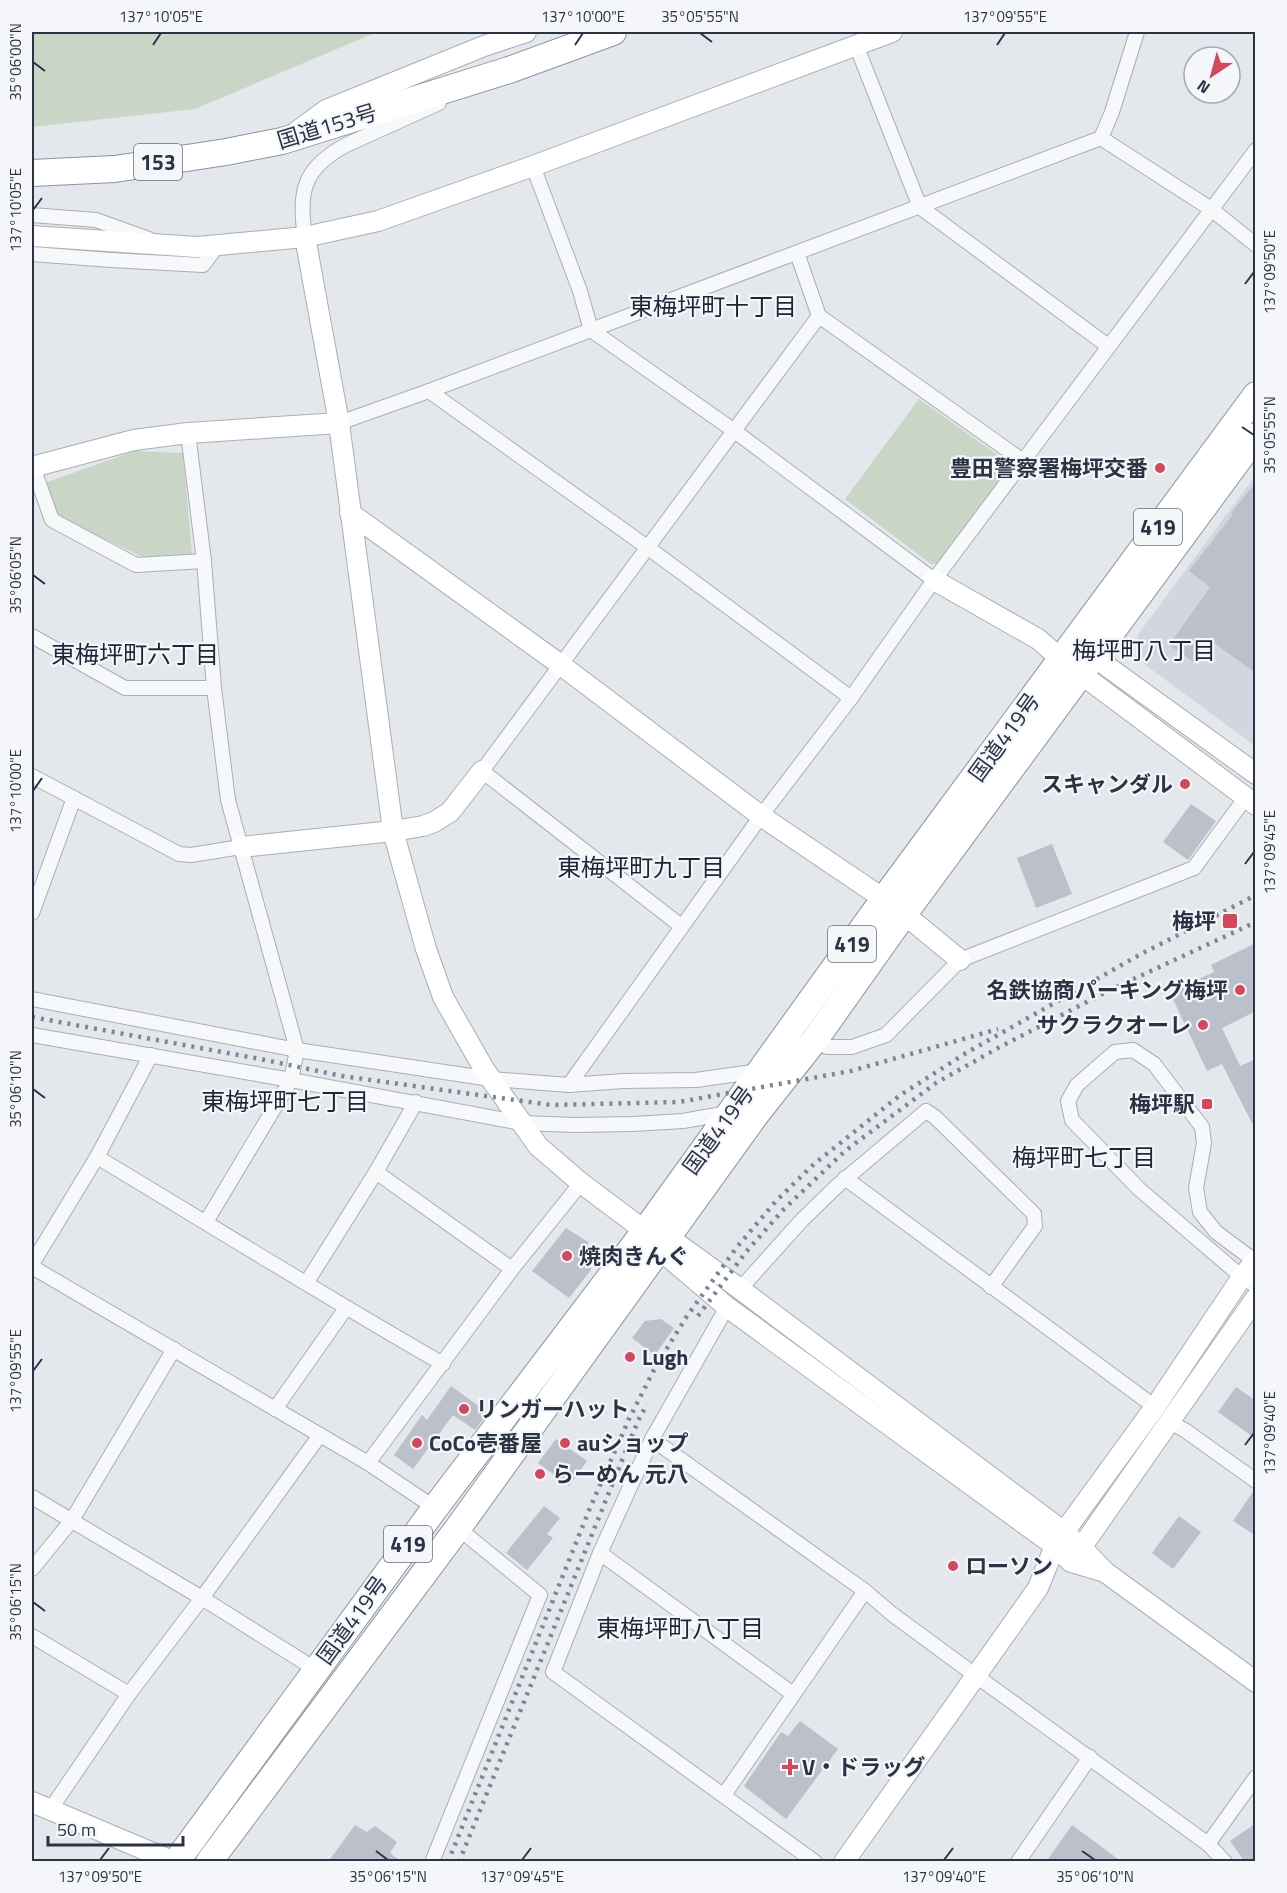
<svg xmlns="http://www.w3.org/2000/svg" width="1287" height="1893" viewBox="0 0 1287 1893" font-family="'Titillium Web','Noto Sans JP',sans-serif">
<rect width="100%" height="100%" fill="#e4e7ec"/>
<!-- built -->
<polygon fill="#d2d6de" points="1255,476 1255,746 1144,664 1137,636"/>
<!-- green -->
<g fill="#c9d6c5">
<polygon points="32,32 377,32 195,109 32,127"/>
<polygon points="919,399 1006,461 1008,471 938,564 931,564 845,499"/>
<polygon points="135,451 183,453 192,554 143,557 58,517 39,485"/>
</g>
<!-- building -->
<g fill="#bbc0ca">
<polygon points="1256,482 1256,673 1211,641 1195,663 1169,645 1210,587 1189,571 1233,514 1231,513"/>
<polygon points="1191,804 1216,821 1188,860 1163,842"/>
<polygon points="1052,844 1072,894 1036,908 1017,858"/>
<polygon points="1256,943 1256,1011 1222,1028 1240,1066 1256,1059 1256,1131 1222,1064 1207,1071 1170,993 1214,972 1211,965"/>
<polygon points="566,1228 588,1242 591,1270 569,1298 532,1271"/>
<polygon points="661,1319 674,1328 655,1355 632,1338 645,1321"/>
<polygon points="451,1386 488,1413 475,1430 453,1415 413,1469 394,1455 422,1415 427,1420"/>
<polygon points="1236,1387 1256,1401 1256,1439 1218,1412"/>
<polygon points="556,1439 587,1461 569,1486 538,1463"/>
<polygon points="1254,1490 1256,1490 1256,1536 1233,1521"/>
<polygon points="544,1506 560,1518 547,1534 553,1538 527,1570 506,1553"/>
<polygon points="1179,1516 1201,1532 1173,1569 1152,1553"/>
<polygon points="800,1721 838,1749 786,1819 744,1786 781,1732 788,1736"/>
<polygon points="1256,1823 1256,1862 1245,1862 1230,1841"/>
<polygon points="355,1825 367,1832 375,1826 397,1842 390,1853 402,1862 328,1862"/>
<polygon points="1072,1825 1122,1862 1046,1862"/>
</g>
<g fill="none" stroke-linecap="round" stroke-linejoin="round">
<!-- street casing -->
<g stroke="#a9aeb7" stroke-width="16">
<g id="street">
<polyline points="856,45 920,207 1108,346"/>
<polyline points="1101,138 1211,209 1256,245"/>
<polyline points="533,166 580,291 591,330 733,430 934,580"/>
<polyline points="32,215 96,220 149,239"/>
<path d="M305,237C298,192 303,168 346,145L439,103"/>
<polyline points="797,253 819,316"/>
<polyline points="32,254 111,260 203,265 218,245"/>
<polyline points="429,391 647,547 851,698"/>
<polyline points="339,423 429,391 1101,138 1112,112 1137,32"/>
<polyline points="188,433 204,561 214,688 228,800 297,1050 291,1080 206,1222"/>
<polyline points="33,467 52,520 136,565 204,561"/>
<polyline points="32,636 125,688 214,688"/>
<polyline points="32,776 179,854 191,855 241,847"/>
<polyline points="32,913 74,798"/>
<polyline points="681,926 482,771 819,316 1023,461"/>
<polyline points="32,999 297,1050 491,1079 569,1085 623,1081 696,1080 759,1071"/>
<polyline points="32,1035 291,1080 521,1123 575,1125 633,1124 683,1121 728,1113"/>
<polyline points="814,1041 827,1047 852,1047 886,1035 960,960 1194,868 1246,797"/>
<polyline points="569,1085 761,816 851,698 934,580 1256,150"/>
<path d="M97,1157C212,1226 326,1297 443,1364"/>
<polyline points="845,1178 1155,1407"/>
<polyline points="1256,1262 1216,1232 1200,1212 1196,1188 1204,1143 1202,1127 1154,1064 1133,1050 1115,1052 1077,1085 1068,1101 1072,1120 1139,1189 1242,1277 1256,1286"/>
<polyline points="32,1264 97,1157 151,1055"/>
<polyline points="32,1267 368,1463 435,1508"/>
<polyline points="512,1269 581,1183"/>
<polyline points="307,1282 376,1172 416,1102"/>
<polyline points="740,1289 802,1220 838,1185 926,1111 935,1117 1034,1214 1035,1226 991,1287"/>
<polyline points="727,1307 652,1439 600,1553 553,1672 815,1862"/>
<polyline points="275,1409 346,1308"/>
<polyline points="1170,1422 1186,1431 1256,1481"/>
<polyline points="652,1439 865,1591 892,1614 975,1675 1208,1844 1225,1862"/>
<polyline points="368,1463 512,1269 376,1172"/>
<polyline points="32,1497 202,1598 315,1669"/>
<polyline points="600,1553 793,1694"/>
<polyline points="32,1569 72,1520 174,1349"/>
<polyline points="32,1636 129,1694 202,1598 320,1435"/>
<polyline points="724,1795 865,1591"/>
<polyline points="50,1810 129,1694"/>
<polyline points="1208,1844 1256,1777"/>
<polyline points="432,1862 540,1595 458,1528"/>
<polyline points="1018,1862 1090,1757"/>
</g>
</g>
<!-- secondary casing -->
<g stroke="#a9aeb7" stroke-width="22">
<g id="secondary">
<polyline points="296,132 326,110 484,46 526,32"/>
<polyline points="32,236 197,247 305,237 378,221 533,166 892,32"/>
<polyline points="305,237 339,423 393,831 426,949 443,997 484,1069 538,1146 581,1183 645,1231 659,1249 727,1307 1055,1546 1071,1562 1105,1572"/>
<polyline points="32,467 134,440 188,433 339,423"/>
<polyline points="350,513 561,665 761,816 884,899"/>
<polyline points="934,580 1038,639 1061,659 1256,805"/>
<polyline points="1083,649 1256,774"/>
<polyline points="241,847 393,831 423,826 434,822 450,812 482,771"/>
<polyline points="904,914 960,960"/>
<polyline points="656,1234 668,1237 740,1289 1064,1532 1081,1547 1105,1572 1256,1682"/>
<polyline points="1074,1558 1256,1298"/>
<polyline points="32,1802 174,1862"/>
<polyline points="844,1862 1038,1588 1055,1546 1064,1532 1155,1407 1242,1277 1256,1260"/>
</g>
</g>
<!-- highway casing -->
<g stroke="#8b94a3" stroke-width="28">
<g id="highway">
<polyline points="32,173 115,169 226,152 282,141 509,70 613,32"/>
<polyline points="176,1862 435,1508 645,1231 884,899 1256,395"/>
<polyline points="209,1862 458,1528 757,1113 814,1041 904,914 1256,436"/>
</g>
</g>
<!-- street -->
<use href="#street" stroke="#f7f8fa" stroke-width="14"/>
<!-- secondary -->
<use href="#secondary" stroke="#fff" stroke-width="20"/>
<!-- highway -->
<use href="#highway" stroke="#fff" stroke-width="26"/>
<!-- rail -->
<g stroke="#7d8696" stroke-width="4.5" stroke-dasharray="3 6" stroke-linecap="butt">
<polyline points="32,1017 260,1059 342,1076 551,1105 679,1102 851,1071 998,1029"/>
<polyline points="698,1316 746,1252 784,1209 845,1151 936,1083 998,1048 1108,991 1256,922"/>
<polyline points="448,1862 590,1508 629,1419 656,1366 687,1316 737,1247 776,1201 814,1164 899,1096 966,1053 1141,954 1256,895"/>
<polyline points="459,1862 638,1421 647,1404"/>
</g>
</g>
<!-- ticks -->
<path fill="none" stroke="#2b3445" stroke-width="2" d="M700,33L712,42M153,45L161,33M575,45L583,33M997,45L1005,33M33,62L45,71M33,210L42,198M1245,284L1254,272M1242,427L1254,435M33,575L45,584M33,791L42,778M1245,864L1254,852M33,1089L45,1098M33,1371L42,1359M1245,1445L1254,1433M33,1602L45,1611M376,1851L388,1860M1082,1851L1095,1860M100,1860L109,1848M522,1860L531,1848M944,1860L953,1848"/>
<!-- markers -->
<g fill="#d1495b" stroke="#f4f6f9" stroke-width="2">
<circle cx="1160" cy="468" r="6"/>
<circle cx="1185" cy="784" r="6"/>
<rect x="1222" y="913" width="16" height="16" rx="3"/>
<circle cx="1240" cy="990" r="6"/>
<circle cx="1203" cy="1025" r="6"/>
<rect x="1201" y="1098" width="12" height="12" rx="3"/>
<circle cx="567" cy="1256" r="6"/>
<circle cx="630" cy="1357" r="6"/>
<circle cx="464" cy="1409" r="6"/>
<circle cx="417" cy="1443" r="6"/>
<circle cx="565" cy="1443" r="6"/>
<circle cx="540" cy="1474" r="6"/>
<circle cx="953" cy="1566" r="6"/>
<path d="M787 1758h6v6h6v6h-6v6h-6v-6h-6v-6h6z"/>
</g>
<g text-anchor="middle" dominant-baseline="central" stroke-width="4.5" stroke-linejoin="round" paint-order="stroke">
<!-- shield labels -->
<g fill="#f4f6f9" stroke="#676e7b" stroke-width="1.5">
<rect x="134" y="144" width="48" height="36" rx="4.5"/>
<rect x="1134" y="509" width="48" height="36" rx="4.5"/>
<rect x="828" y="926" width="48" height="36" rx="4.5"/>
<rect x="384" y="1526" width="48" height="36" rx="4.5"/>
</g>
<g font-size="21" font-weight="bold" fill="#2b3445">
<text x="158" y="162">153</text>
<text x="1158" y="527">419</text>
<text x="852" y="944">419</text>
<text x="408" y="1544">419</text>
</g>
<!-- street labels -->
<g font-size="22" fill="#2b3445" stroke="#f4f6f9">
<text transform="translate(327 126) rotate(-17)">国道153号</text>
<text transform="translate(1004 737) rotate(-54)">国道419号</text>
<text transform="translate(718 1130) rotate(-54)">国道419号</text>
<text transform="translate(352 1620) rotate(-54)">国道419号</text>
</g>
<!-- poi labels -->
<g font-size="22" font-weight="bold" fill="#2b3445" stroke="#f4f6f9" text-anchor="start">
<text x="1148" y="468" text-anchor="end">豊田警察署梅坪交番</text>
<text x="1173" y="784" text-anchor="end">スキャンダル</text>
<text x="1216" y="921" text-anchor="end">梅坪</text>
<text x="1228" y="990" text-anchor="end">名鉄協商パーキング梅坪</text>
<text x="1191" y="1025" text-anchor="end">サクラクオーレ</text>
<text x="1195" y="1104" text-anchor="end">梅坪駅</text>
<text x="579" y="1256">焼肉きんぐ</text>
<text x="642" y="1357">Lugh</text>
<text x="476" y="1409">リンガーハット</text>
<text x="429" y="1443">CoCo壱番屋</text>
<text x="577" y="1443">auショップ</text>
<text x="552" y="1474">らーめん 元八</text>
<text x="965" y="1566">ローソン</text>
<text x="802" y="1767">V・ドラッグ</text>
</g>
<!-- neighbourhood labels -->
<g font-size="24" fill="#1d2536" stroke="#f4f6f9">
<text x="713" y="306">東梅坪町十丁目</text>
<text x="1144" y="650">梅坪町八丁目</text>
<text x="135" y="654">東梅坪町六丁目</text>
<text x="641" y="867">東梅坪町九丁目</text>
<text x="285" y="1101">東梅坪町七丁目</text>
<text x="1084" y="1157">梅坪町七丁目</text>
<text x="680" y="1628">東梅坪町八丁目</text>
</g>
</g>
<!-- border -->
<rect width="1287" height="1893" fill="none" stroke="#f4f6f9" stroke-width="66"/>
<!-- north arrow -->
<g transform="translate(1212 75) rotate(216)"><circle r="28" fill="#f4f6f9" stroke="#a4a8b1" stroke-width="1.5"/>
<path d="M0-4.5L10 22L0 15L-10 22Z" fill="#d1495b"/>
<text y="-9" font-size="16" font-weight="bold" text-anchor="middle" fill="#2b3445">N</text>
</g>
<!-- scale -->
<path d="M48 1836v9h135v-9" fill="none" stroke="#2b3445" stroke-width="3"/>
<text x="57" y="1836" font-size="18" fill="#2b3445" stroke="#f4f6f9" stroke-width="4.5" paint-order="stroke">50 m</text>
<rect x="33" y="33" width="1221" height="1827" fill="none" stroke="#2b3445" stroke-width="2"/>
<g font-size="15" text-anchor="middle" fill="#2b3445">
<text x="161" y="22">137°10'05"E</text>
<text x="583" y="22">137°10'00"E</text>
<text x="700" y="22">35°05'55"N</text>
<text x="1005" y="22">137°09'55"E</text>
<text transform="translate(16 62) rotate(-90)" y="5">35°06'00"N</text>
<text transform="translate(16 210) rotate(-90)" y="5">137°10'05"E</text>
<text transform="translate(1270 272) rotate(-90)" y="5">137°09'50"E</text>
<text transform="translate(1270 435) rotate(-90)" y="5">35°05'55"N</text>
<text transform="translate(16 575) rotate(-90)" y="5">35°06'05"N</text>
<text transform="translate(16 791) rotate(-90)" y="5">137°10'00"E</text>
<text transform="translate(1270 852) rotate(-90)" y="5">137°09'45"E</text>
<text transform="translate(16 1089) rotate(-90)" y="5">35°06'10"N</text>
<text transform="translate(16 1371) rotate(-90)" y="5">137°09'55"E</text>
<text transform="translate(1270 1433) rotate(-90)" y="5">137°09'40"E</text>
<text transform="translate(16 1602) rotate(-90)" y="5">35°06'15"N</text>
<text x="100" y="1882">137°09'50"E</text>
<text x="388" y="1882">35°06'15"N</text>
<text x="522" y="1882">137°09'45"E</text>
<text x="944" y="1882">137°09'40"E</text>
<text x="1095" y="1882">35°06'10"N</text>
</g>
</svg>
